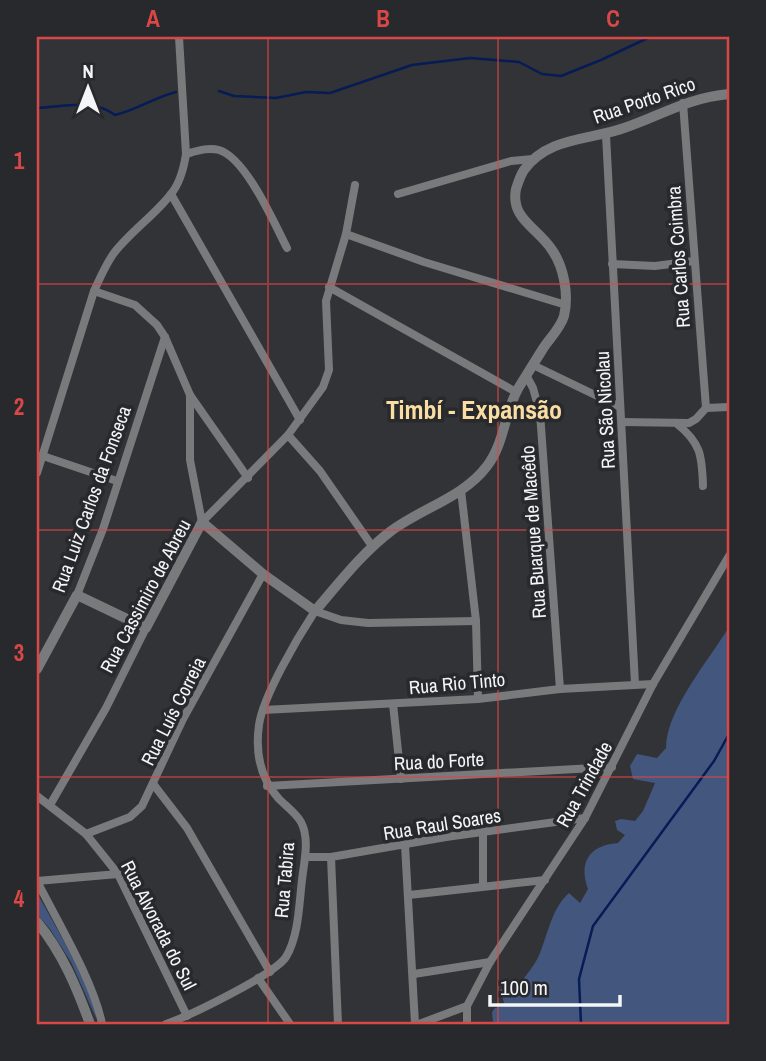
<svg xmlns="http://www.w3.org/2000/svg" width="766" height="1061" viewBox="0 0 766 1061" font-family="'Archivo Narrow',sans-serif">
<rect width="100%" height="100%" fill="#313336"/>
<!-- green -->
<g fill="#42567e">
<path d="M729,627V1024H493L492,1012L495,1008L505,1006L500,990L506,985L514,990C523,979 535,966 540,953C548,933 552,908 569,893L580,903L588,889C578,862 590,845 618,843L625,835L617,830L615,821L621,819L635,821L643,811L655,783L633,779L630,766L637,754L657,758L666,748C666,710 709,660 729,627Z"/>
<path d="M37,893C49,915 99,999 96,1018L71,962L50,929L37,914Z"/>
</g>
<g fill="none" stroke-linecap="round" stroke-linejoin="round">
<!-- stream -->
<g stroke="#071c56" stroke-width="2.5">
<polyline points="219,91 234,96 276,98 306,92 330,93 412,65 470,58 519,62 542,74 561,76 601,60 650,37"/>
<path d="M37,108C62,107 93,98 115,115C137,110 155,97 176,92"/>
<polyline points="581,1024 579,979 593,926 714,761 729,734"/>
</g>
<!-- minor -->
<g stroke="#797a7b" stroke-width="8">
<polyline points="683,103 706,408"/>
<polyline points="606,135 635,684"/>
<path d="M186,154C197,151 208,147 219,150C246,158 274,223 287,248"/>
<polyline points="171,194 300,420"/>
<polyline points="398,194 511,161 533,159"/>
<polyline points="346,234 424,262 566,305"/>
<polyline points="612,264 655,266 694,261"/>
<polyline points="329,287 516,392"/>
<polyline points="94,291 135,305 157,325 165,337 190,395 190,460 202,522"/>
<polyline points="533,365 620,407"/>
<polyline points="526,375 533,388 540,413 560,689"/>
<polyline points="190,395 248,478"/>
<polyline points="622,422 689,423 696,419 706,408 729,407"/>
<path d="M676,423C701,443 702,455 703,486"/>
<polyline points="288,435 320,471 372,546"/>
<polyline points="43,456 117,481"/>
<path d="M37,473L94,291C100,278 106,264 114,253C131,231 155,215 171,194C180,183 184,167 186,154L179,37"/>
<polyline points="461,490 476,621 478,699"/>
<polyline points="202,522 288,435 323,387 329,370 326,301 346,234 355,185"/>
<polyline points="77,595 103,529 165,337"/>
<polyline points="393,704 401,779"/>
<polyline points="263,710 478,699 560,689 653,684"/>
<polyline points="154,785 187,828 270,972"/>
<polyline points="267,786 612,767"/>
<polyline points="37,796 86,834 118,874 187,1016"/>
<polyline points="50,805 106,708 146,628"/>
<polyline points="483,832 483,885"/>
<polyline points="86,834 130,817 142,806 183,719 263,574"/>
<polyline points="405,845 415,1024"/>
<polyline points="305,857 331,857 446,837 585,818"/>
<polyline points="331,857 338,1024"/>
<polyline points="409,895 545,880"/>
<polyline points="414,974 490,962"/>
<polyline points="258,978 290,1024"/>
<path d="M102,1024C94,982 57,921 37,881L118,874"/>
<path d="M166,1024C189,1016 274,975 286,957C299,935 299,904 302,880C304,862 310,839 301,822C296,813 286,806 279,799C260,778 255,753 259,725C263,696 298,637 315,611L341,620L368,623L476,621"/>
<polyline points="419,1024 467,1006"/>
<polyline points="467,1024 467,1006 490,962 585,818 653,684 729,556"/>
</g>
<!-- tertiary -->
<g stroke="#797a7b" stroke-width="10">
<path d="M37,669L77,595L146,628L202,522L263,574L315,611C339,583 362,553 391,531C422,508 464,497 487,466C505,443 504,412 519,387C527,374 536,360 544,347C551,337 561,327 564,316C569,295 564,267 552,250C538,228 510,219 516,189C518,183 520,176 524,170C547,137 590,140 624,128C662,115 687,98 729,94"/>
<path d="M37,922C62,952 77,988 90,1024"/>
</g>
</g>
<!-- grid -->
<path fill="none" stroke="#da4747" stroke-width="2" stroke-opacity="0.55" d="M268,37V1024M498,37V1024M37,284H729M37,530H729M37,777H729"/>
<g text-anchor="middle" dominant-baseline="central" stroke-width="7" stroke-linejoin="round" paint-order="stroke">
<!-- street labels -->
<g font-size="19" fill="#f4f5f7" stroke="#28292c">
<text transform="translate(644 100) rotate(-19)">Rua Porto Rico</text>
<text transform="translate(678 257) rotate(-94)">Rua Carlos Coimbra</text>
<text transform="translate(605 410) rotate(-93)">Rua São Nicolau</text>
<text transform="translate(91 499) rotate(-70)">Rua Luiz Carlos da Fonseca</text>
<text transform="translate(533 532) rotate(-94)">Rua Buarque de Macêdo</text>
<text transform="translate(145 596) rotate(-62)">Rua Cassimiro de Abreu</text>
<text transform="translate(457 683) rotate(-5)">Rua Rio Tinto</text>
<text transform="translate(173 711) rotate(-63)">Rua Luís Correia</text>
<text transform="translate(439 761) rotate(-3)">Rua do Forte</text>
<text transform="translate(584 784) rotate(-61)">Rua Trindade</text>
<text transform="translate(442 824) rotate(-9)">Rua Raul Soares</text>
<text transform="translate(284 880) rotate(-85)">Rua Tabira</text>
<text transform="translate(159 925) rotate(63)">Rua Alvorada do Sul</text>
</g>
<!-- district labels -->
<g font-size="26" font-weight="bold" fill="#f9dda3" stroke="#28292c">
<text x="474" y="409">Timbí - Expansão</text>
</g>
</g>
<!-- border -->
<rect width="766" height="1061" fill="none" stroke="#28292c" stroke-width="77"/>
<!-- north arrow -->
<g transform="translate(88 88)" stroke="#28292c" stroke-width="5" paint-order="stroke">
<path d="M0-5L12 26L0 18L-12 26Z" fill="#f4f5f7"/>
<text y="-10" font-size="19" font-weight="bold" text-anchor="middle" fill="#f4f5f7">N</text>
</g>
<!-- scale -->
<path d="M490 995v10h130v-10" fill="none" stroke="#f4f5f7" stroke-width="3.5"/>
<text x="500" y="995" font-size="21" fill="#f4f5f7" stroke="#28292c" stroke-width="5" paint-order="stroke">100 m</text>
<rect x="38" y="38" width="690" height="985" fill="none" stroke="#da4747" stroke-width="2.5"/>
<g font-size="23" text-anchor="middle" font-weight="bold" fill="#da4747">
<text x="153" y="27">A</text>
<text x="383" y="27">B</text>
<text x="613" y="27">C</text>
<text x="19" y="169">1</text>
<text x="19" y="415">2</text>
<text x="19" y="661">3</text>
<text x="19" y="907">4</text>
</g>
</svg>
